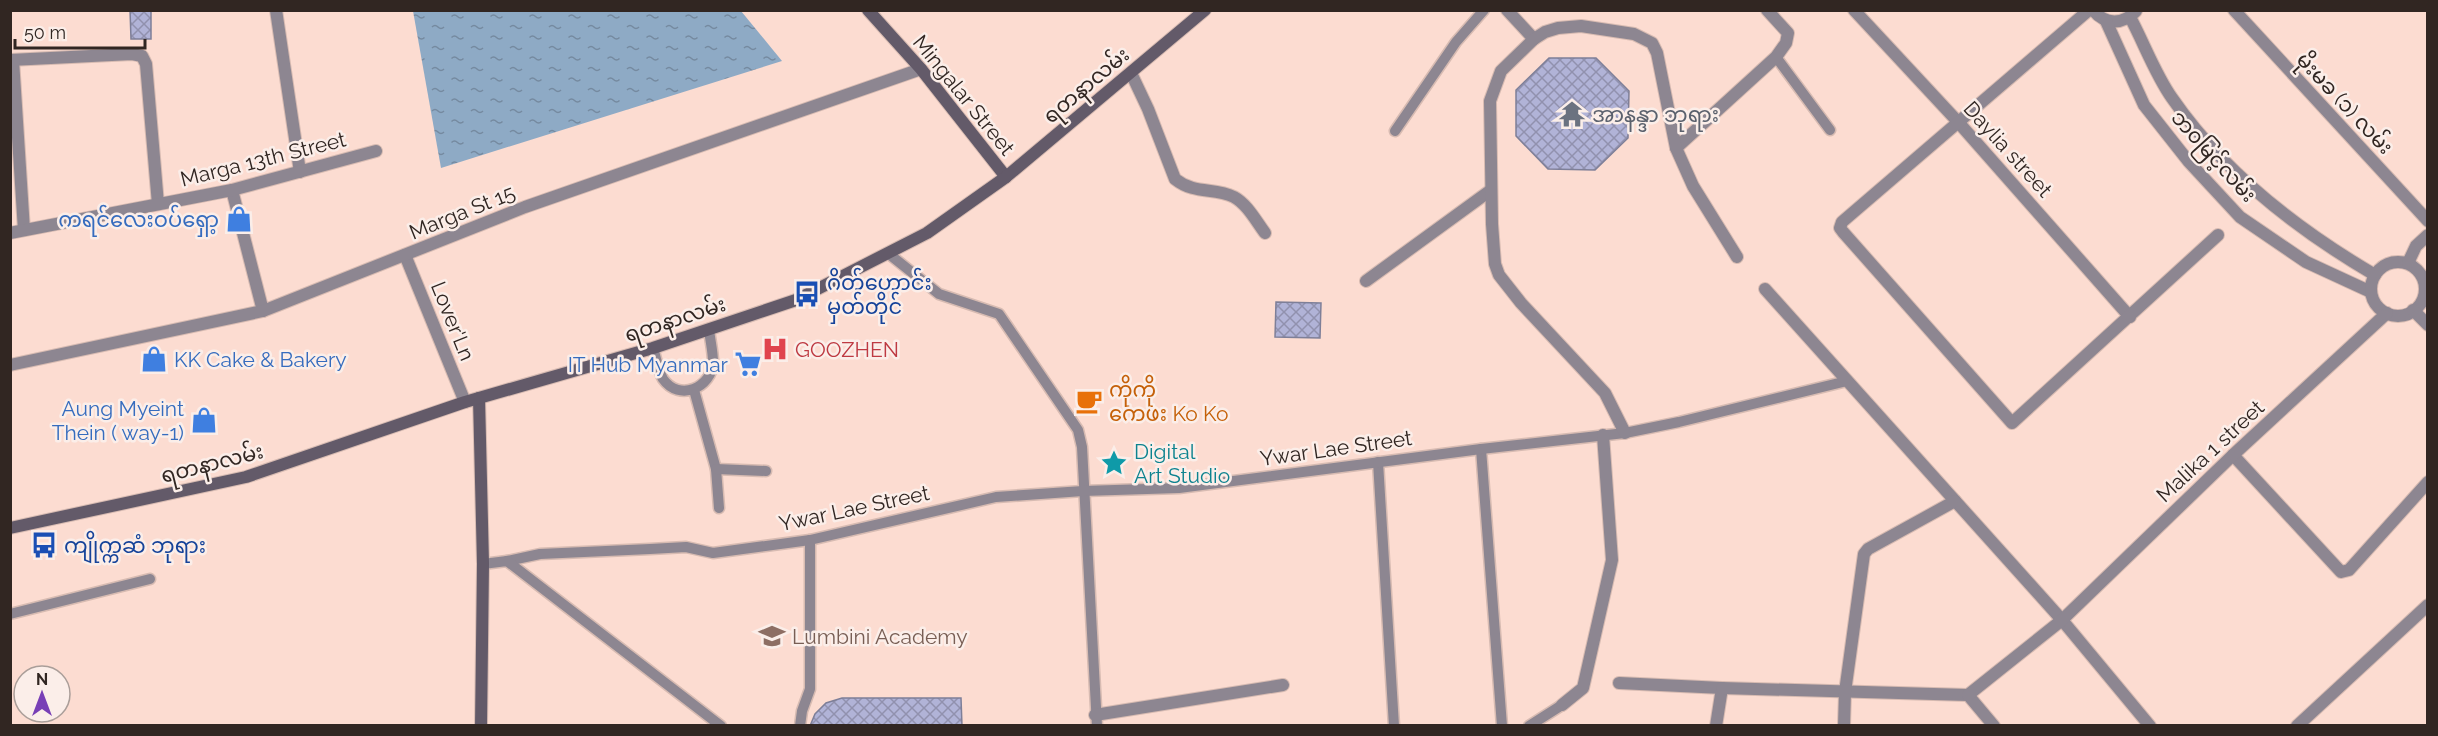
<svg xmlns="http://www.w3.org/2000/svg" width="2438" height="736" viewBox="0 0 2438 736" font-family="Raleway,'Noto Sans Myanmar',sans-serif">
<defs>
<pattern id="water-ripples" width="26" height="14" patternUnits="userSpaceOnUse" patternTransform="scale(1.5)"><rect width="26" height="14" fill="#8eaac5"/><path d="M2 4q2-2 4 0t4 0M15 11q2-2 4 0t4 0" fill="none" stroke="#758aa0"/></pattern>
<pattern id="building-cross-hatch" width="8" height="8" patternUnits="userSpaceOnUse" patternTransform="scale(1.5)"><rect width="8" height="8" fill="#b1b3d7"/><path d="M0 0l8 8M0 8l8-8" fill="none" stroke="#9191ae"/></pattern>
</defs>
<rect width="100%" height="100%" fill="#fcdcd1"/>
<!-- water -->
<polygon fill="url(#water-ripples)" points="413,11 741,11 782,61 441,168"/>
<!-- building -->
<g fill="url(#building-cross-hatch)" stroke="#7e7f98" stroke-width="1.5">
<polygon points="130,10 151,10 151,39 131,39"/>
<polygon points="1549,58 1596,58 1629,91 1628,138 1595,170 1548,169 1516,136 1516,90"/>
<polygon points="1276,302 1321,303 1320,338 1275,337"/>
<polygon points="842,698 961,698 962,726 810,726 815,714 826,703"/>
</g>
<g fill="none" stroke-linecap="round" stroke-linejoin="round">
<!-- lane casing -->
<g stroke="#d7bbb2" stroke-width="13">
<g id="lane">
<polyline points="1776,57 1830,130"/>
<polyline points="1395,131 1456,42 1484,10"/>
<polyline points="889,254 939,294 999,314 1078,430 1082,447 1097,726"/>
<path d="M653,348C656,357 658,371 663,379C679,402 712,388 713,362C713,351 710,340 709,329"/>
<polyline points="694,390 716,469 719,508"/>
<polyline points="1481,449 1502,726"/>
<polyline points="1378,462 1394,726"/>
<polyline points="716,469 766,471"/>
<polyline points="507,561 540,554 650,549 686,547 713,553 810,540 996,497 1083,491 1179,488 1481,449 1625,433 1679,422 1847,381"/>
<polyline points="483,564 507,561 721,726"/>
<polyline points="10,614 150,579"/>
<polyline points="800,726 802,711 810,689 810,540"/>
<polyline points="1529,726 1562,705"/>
</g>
</g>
<!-- street casing -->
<g stroke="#d7bbb2" stroke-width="14">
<g id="street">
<polyline points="276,10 300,172"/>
<polyline points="1507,10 1534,39"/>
<polyline points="1854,10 1959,123 2130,317"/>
<polyline points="2089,10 1842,222 1840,228 1843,232 2012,423 2218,235"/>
<path d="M2093,10C2105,25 2123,25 2136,11"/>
<polyline points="2234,10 2428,221"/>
<path d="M2130,17C2144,43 2155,74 2172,98C2223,172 2298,230 2375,275"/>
<polyline points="2106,21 2144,105 2189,162 2240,217 2306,262 2371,292"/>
<polyline points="10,60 132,54 142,56 146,64 158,204"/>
<polyline points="13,60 24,230"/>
<path d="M1131,73L1148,109L1175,179C1195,195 1214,187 1234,197C1247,204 1256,221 1265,233"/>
<polyline points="1676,148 1776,57 1786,43 1788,33 1767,10"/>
<polyline points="232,190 263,311"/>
<polyline points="10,233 232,190 376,151"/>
<polyline points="405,255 465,402"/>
<circle cx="2398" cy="289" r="27"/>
<polyline points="2408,263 2416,246 2428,235"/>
<polyline points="1366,281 1491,190"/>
<polyline points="1765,289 2062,620 2150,726"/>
<polyline points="2413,310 2428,325"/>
<polyline points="10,365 263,311 525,207 921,69"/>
<polyline points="1625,433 1605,393 1521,303 1499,275 1495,264 1492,224 1490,101 1501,71 1534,39 1545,32 1558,28 1581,26 1634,34 1652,43 1657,53 1676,148 1693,186 1737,257"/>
<polyline points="2233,455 2341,572 2349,570 2428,482"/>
<polyline points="1619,683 1722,688 1716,726"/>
<polyline points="1722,688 1968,695 1994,726"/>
<polyline points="1968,695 2062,620 2233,455 2387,313"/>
<polyline points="1562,705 1583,688 1612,560 1603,435"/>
<polyline points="1095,715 1283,685"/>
<polyline points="1844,726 1845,692 1864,554 1868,549 1955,501"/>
<polyline points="2297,726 2428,605"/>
</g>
</g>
<!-- secondary casing -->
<g stroke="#d7bbb2" stroke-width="14">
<g id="secondary">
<polyline points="868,10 921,69 1006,177"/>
<polyline points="479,398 483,564 481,726"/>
<polyline points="10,528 246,477 465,402 653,348 796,300 927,233 1006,177 1205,10"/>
</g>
</g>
<!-- lane -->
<use href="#lane" stroke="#8d8691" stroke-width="10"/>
<!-- street -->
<use href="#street" stroke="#8d8691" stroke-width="12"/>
<!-- secondary -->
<use href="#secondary" stroke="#635a69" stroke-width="12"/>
</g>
<!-- icons -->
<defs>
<g id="temple-bare" transform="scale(2.07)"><path d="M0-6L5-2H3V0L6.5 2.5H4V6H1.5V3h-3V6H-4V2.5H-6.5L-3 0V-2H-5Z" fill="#6b7280" stroke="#fbeee9" stroke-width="2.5" paint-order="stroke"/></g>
<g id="shop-bare" transform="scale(2.07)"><path d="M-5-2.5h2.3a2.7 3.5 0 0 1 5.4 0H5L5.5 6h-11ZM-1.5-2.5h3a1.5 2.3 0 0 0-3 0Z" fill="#3f7fe0" stroke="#fbeee9" stroke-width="2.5" paint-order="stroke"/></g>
<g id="bus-bare" transform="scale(2.07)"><path d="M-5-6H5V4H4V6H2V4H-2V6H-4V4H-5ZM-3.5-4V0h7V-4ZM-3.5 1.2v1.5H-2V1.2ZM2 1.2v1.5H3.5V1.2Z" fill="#1a4fb4" stroke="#fbeee9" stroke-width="2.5" paint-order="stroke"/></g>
<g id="hospital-bare" transform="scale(2.07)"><path d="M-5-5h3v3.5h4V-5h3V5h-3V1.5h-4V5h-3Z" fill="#e0444e" stroke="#fbeee9" stroke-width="2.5" paint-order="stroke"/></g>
<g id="supermarket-bare" transform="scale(2.07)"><path d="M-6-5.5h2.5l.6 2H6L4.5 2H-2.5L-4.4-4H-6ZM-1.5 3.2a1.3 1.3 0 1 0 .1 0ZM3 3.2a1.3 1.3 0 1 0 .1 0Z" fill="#3f7fe0" stroke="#fbeee9" stroke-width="2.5" paint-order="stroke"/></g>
<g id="cafe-bare" transform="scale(2.07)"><path d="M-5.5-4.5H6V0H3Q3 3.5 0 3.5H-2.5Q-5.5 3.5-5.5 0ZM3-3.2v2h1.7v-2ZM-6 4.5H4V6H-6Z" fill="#e8710a" stroke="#fbeee9" stroke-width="2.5" paint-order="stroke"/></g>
<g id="sight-bare" transform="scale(2.07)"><path d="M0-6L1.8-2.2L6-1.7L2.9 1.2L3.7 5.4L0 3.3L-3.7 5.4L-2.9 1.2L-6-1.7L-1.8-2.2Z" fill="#0f9aa8" stroke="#fbeee9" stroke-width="2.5" paint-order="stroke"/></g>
<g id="school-bare" transform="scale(2.07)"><path d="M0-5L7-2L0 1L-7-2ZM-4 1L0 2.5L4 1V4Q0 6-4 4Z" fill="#8d6e63" stroke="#fbeee9" stroke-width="2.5" paint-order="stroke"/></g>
</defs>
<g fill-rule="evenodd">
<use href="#temple-bare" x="1572" y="114"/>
<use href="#shop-bare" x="239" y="219"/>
<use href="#bus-bare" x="807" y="294"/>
<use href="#hospital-bare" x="775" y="349"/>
<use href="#shop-bare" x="154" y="359"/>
<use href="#supermarket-bare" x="748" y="364"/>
<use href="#cafe-bare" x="1089" y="401"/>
<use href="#shop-bare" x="204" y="420"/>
<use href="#sight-bare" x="1114" y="463"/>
<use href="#bus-bare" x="44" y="545"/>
<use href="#school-bare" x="772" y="636"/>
</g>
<g text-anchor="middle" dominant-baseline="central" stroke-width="5" stroke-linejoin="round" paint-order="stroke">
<!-- street labels -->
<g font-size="21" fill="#312622" stroke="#fbeee9">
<text transform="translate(1086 85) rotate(-40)">ရတနာလမ်း</text>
<text transform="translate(964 95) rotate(51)">Mingalar Street</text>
<text transform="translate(2345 103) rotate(47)">မိုးမခ (၁) လမ်း</text>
<text transform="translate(2008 149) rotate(48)">Daylia street</text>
<text transform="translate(2214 156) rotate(48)">ဘ၀မြင့်လမ်း</text>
<text transform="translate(263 159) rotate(-14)">Marga 13th Street</text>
<text transform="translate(462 212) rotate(-22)">Marga St 15</text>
<text transform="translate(675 319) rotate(-18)">ရတနာလမ်း</text>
<text transform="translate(453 321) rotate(68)">Lover'Ln</text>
<text transform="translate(1336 448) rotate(-8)">Ywar Lae Street</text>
<text transform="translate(2210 451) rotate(-43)">Malika 1 street</text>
<text transform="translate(212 463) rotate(-14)">ရတနာလမ်း</text>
<text transform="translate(854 508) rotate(-12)">Ywar Lae Street</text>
</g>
<!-- worship labels -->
<g font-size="21" fill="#5b616d" stroke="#fbeee9" text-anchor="start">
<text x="1592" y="114">အာနန္ဒာ ဘုရား</text>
</g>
<!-- shop labels -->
<g font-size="21" fill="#366cbe" stroke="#fbeee9" text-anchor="end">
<text x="219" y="219">ကရင်လေးဝပ်ရှော့</text>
<text x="174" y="359" text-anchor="start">KK Cake &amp; Bakery</text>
<text x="728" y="364">IT Hub Myanmar</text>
<text x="184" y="408">Aung Myeint<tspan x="184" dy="24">Thein ( way-1)</tspan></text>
</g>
<!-- transit labels -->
<g font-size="21" fill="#164399" stroke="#fbeee9" text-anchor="start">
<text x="827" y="282">ဂိတ်ဟောင်း<tspan x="827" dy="24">မှတ်တိုင်</tspan></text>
<text x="64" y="545">ကျိုက္ကဆံ ဘုရား</text>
</g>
<!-- health labels -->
<g font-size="21" fill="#be3a42" stroke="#fbeee9" text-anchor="start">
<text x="795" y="349">GOOZHEN</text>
</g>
<!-- food labels -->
<g font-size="21" fill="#c56008" stroke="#fbeee9" text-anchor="start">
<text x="1109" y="389">ကိုကို<tspan x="1109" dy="24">ကေဖး Ko Ko</tspan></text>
</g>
<!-- culture labels -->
<g font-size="21" fill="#0d838f" stroke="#fbeee9" text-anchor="start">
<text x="1134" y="451">Digital<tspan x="1134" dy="24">Art Studio</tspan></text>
</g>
<!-- education labels -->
<g font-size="21" fill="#785e54" stroke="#fbeee9" text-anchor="start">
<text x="792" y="636">Lumbini Academy</text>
</g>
</g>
<!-- border -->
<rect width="2438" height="736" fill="none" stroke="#312622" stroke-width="24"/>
<!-- north arrow -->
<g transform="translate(42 694)"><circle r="28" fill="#fbeee9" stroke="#aa9e99" stroke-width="1.5"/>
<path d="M0-4.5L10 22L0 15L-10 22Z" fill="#783fb6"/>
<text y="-9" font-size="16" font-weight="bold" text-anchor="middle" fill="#312622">N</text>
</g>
<!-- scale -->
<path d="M15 39v9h130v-9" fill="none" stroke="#312622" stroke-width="3"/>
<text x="24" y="39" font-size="18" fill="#312622" stroke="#fbeee9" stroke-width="4.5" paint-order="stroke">50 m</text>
</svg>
